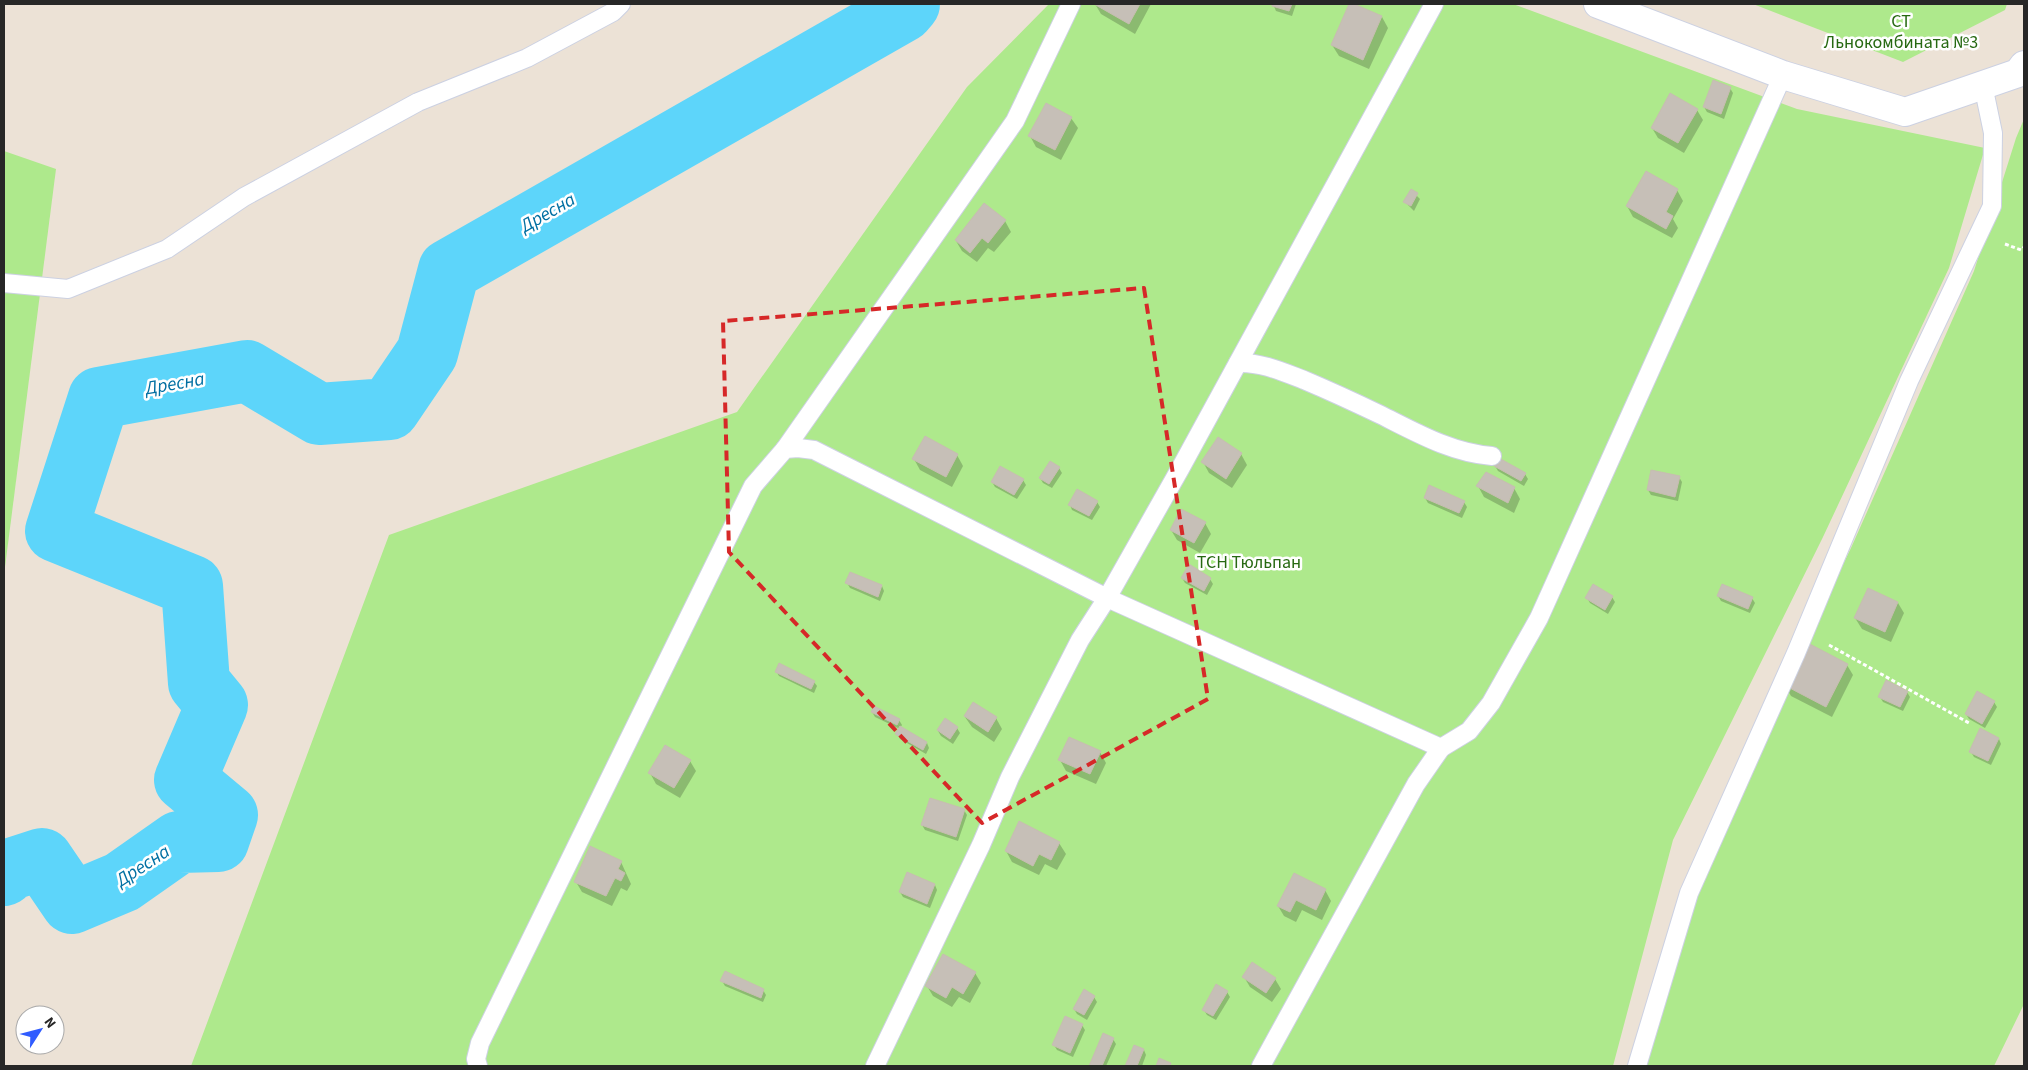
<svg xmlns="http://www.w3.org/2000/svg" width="2028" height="1070" viewBox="0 0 2028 1070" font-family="'Source Sans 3',sans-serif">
<rect width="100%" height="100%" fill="#ece2d6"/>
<!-- green -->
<g fill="#aee98c">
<polygon points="1049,4 1513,4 1797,109 1985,148 1949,268 1823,537 1673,840 1613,1066 191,1066 389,535 737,412 967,87"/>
<polygon points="1753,4 2007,4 2005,10 1903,62"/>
<polygon points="2024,119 2024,1004 1994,1066 1640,1066 1703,850 1851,548 1974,271 2016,138"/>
<polygon points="4,151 56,169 4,575"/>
</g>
<!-- shadow -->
<g fill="#0003">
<polygon points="1095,4 1151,4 1135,34 1101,14"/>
<polygon points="1273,4 1296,4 1292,16 1276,11"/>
<polygon points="1351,4 1382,17 1388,28 1369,69 1339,56 1332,45"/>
<polygon points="1730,88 1733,93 1724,119 1707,112 1704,107"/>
<polygon points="1697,110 1703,120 1684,153 1658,138 1652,128"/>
<polygon points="1071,118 1078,128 1061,160 1036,147 1030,136"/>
<polygon points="1411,190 1420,199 1414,211 1405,202"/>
<polygon points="1677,190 1683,201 1673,219 1678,228 1672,238 1633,217 1627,206"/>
<polygon points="1005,221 1011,232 994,252 988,248 977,262 962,251 956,241"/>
<polygon points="1218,439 1241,454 1247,465 1232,488 1209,473 1203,462"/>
<polygon points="957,455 963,466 952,487 920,470 914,459"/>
<polygon points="1495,466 1525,474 1528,479 1524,486 1498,471"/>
<polygon points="1059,468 1062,473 1052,488 1043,483 1040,478"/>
<polygon points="1679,477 1682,482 1678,501 1651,495 1648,490"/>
<polygon points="1023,480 1026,485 1017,499 995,487 992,482"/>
<polygon points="1478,486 1514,488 1520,499 1514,513 1484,497"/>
<polygon points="1425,498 1464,502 1467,507 1462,518 1428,503"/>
<polygon points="1097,502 1100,507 1092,520 1072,510 1070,505"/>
<polygon points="1205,523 1211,534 1200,553 1177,540 1171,530"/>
<polygon points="851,574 882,586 884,591 880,601 850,588 847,583"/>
<polygon points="1182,578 1210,579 1213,584 1207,595 1185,583"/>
<polygon points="1718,596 1752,598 1755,603 1750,613 1721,601"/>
<polygon points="1612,597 1615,602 1608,614 1590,603 1587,598"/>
<polygon points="1898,603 1904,613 1891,642 1862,629 1855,618"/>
<polygon points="1847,665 1853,675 1832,717 1791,696 1785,685"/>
<polygon points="776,671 814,682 817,686 814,693 779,676"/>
<polygon points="1907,692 1910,697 1903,711 1883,702 1880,697"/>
<polygon points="1994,702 1997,707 1985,728 1969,719 1966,714"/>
<polygon points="872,712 899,720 902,725 900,728 927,743 929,748 926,754 900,739 897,734 900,729 875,717"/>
<polygon points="965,717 996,718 1002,729 994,742 972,727"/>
<polygon points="945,720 957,728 960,733 953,744 941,736 938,731"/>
<polygon points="1999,739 2001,744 1991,765 1974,757 1971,752"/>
<polygon points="1100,752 1106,763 1096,784 1066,771 1060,760"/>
<polygon points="690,761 696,771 680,798 656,784 650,773"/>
<polygon points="964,810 967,815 958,841 925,830 922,825"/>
<polygon points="1059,843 1066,854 1057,870 1045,864 1039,875 1012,862 1006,851"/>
<polygon points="621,862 631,884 627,891 621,888 612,906 582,892 576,882"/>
<polygon points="935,885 937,890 930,908 903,897 900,892"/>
<polygon points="1325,890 1331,901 1322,920 1302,910 1296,922 1284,916 1278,906"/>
<polygon points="975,973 981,983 970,1003 959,997 952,1007 933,996 927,986"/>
<polygon points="1244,977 1275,979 1281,989 1272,1002 1250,987"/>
<polygon points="722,981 763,990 766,995 763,1002 725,986"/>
<polygon points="1227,992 1230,997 1216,1020 1207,1015 1204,1010"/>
<polygon points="1094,997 1097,1002 1087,1020 1077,1014 1074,1009"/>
<polygon points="1082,1025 1085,1030 1073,1057 1057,1050 1054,1045"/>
<polygon points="1104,1034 1113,1039 1116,1044 1106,1066 1090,1066"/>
<polygon points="1135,1046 1144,1050 1146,1055 1142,1066 1126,1066"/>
</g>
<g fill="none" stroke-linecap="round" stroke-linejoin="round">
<!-- river -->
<polyline stroke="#5dd5fa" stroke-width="62" points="4,875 5,871 42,859 72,903 122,882 179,842 218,841 227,815 185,780 217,705 199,683 192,586 56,531 99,398 247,371 319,414 389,409 427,353 449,270 903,11 909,4"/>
</g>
<!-- building -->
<g fill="#c6bfb7" stroke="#c7beb0">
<polygon points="1094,4 1140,4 1129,24"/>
<polygon points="1272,4 1292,4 1289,11 1272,6"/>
<polygon points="1349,4 1354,4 1382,16 1363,60 1331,45"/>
<polygon points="1713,80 1731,87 1721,114 1703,107"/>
<polygon points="1670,93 1698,109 1678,143 1651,128"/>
<polygon points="1046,103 1072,117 1055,150 1028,136"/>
<polygon points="1646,171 1678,189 1666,212 1673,216 1666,229 1626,206"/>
<polygon points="1411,189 1418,193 1411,206 1403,202"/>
<polygon points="984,203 1006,220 988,243 982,238 970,253 955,240"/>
<polygon points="925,436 958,454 946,477 912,459"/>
<polygon points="1218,437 1242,453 1226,479 1201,462"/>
<polygon points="1499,458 1526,473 1521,481 1494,466"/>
<polygon points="1050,461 1060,467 1049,484 1039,478"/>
<polygon points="1000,466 1024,479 1014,495 991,482"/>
<polygon points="1651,470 1680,476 1675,497 1647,490"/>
<polygon points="1486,472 1515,487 1508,503 1476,486"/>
<polygon points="1429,485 1465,501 1459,513 1424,498"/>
<polygon points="1077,489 1098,501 1089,516 1068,505"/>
<polygon points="1181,509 1206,522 1194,543 1170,530"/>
<polygon points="1189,564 1211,578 1204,591 1181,578"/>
<polygon points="850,572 882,585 878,597 845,583"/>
<polygon points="1593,584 1613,596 1605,610 1585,598"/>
<polygon points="1722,584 1753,597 1748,609 1717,596"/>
<polygon points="1868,588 1898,602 1885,632 1854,618"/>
<polygon points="1806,642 1848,664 1826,707 1784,685"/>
<polygon points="779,663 815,681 811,689 775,672"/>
<polygon points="1886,680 1908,691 1900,707 1878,697"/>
<polygon points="1977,691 1995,701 1982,724 1965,714"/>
<polygon points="973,702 997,717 988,732 964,716"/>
<polygon points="874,706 900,719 897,725 871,712"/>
<polygon points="945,718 958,727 950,739 937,730"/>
<polygon points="900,726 927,742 923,750 895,734"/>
<polygon points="1980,728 1999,738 1988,761 1969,752"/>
<polygon points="1069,737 1101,751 1090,774 1058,760"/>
<polygon points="665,745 691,760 674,788 648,773"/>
<polygon points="930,798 965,809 956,837 921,825"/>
<polygon points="1019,821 1060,842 1051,860 1039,854 1033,866 1005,851"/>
<polygon points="590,846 622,861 618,869 625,873 621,881 615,878 606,896 574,882"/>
<polygon points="907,872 935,884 927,904 899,892"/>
<polygon points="1294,873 1326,889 1316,910 1296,900 1290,912 1277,906"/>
<polygon points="943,954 976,972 963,994 952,987 946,998 925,986"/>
<polygon points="1252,962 1276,978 1266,993 1242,977"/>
<polygon points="725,971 764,989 761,998 720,981"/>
<polygon points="1216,984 1228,991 1213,1016 1202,1010"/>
<polygon points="1084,989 1095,996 1084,1015 1073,1009"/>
<polygon points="1065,1016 1083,1024 1070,1053 1052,1045"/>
<polygon points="1103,1033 1114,1038 1102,1066 1089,1066"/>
<polygon points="1134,1045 1144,1049 1137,1066 1125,1066"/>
<polygon points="1159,1058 1171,1063 1170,1066 1156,1066"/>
</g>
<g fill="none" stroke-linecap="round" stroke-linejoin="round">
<!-- lane casing -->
<g stroke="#ccd1e2" stroke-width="20">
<g id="lane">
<polyline points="4,283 68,289 167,249 244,197 418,102 527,58 613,12 621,4"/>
<path d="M1238,363C1261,362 1283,372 1304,380C1330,391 1356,403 1381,415C1417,433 1452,453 1492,456"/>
<polyline points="785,449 1015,121 1071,4"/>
<polyline points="478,1066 476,1059 480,1043 753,486 785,449 798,448 814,450 1107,598 1441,748 1469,731 1491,703 1539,618 1783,75"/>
<polyline points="875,1066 981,845 1010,777 1080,640 1107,598 1180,469 1434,4"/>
<polyline points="1261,1066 1416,784 1441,748"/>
<polyline points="1637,1066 1689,893 1796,653 1909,381 1992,206 1993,133 1983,85"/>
</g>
</g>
<!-- street casing -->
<g stroke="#ccd1e2" stroke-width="30">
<polyline id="street" points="1598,4 1783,75 1905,112 2018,73 2024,65"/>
</g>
<!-- path -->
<g stroke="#fff" stroke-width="3" stroke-dasharray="4 2.5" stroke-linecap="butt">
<polyline points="2005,244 2021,250 2024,247"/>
<polyline points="1829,645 1969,723"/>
</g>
<!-- lane -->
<use href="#lane" stroke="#fff" stroke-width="18"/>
<!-- street -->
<use href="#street" stroke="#fff" stroke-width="28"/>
</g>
<!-- marked area -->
<path fill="none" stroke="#d62828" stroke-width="4" stroke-dasharray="10 6" stroke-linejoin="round" d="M1144,288L1208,699L982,823L729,552L723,321Z"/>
<g text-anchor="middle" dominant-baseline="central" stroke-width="5" stroke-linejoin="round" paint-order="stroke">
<!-- park labels -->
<g font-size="18" fill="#276912" stroke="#fff">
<text x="1901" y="21">СТ<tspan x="1901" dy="21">Льнокомбината №3</tspan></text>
<text x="1249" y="562">ТСН Тюльпан</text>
</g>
<!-- water labels -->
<g font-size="19" font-style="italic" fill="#006fa2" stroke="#fff">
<text transform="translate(548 213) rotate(-30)">Дресна</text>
<text transform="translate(175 384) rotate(-10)">Дресна</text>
<text transform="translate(143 866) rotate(-33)">Дресна</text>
</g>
</g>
<!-- border -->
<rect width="2028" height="1070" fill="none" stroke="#272727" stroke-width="10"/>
<!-- north arrow -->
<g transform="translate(40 1030) rotate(54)"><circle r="24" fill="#ffffff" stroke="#a9a9a9"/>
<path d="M0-4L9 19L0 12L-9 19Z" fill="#305cff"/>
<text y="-8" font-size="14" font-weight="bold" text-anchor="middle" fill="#272727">N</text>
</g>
</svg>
